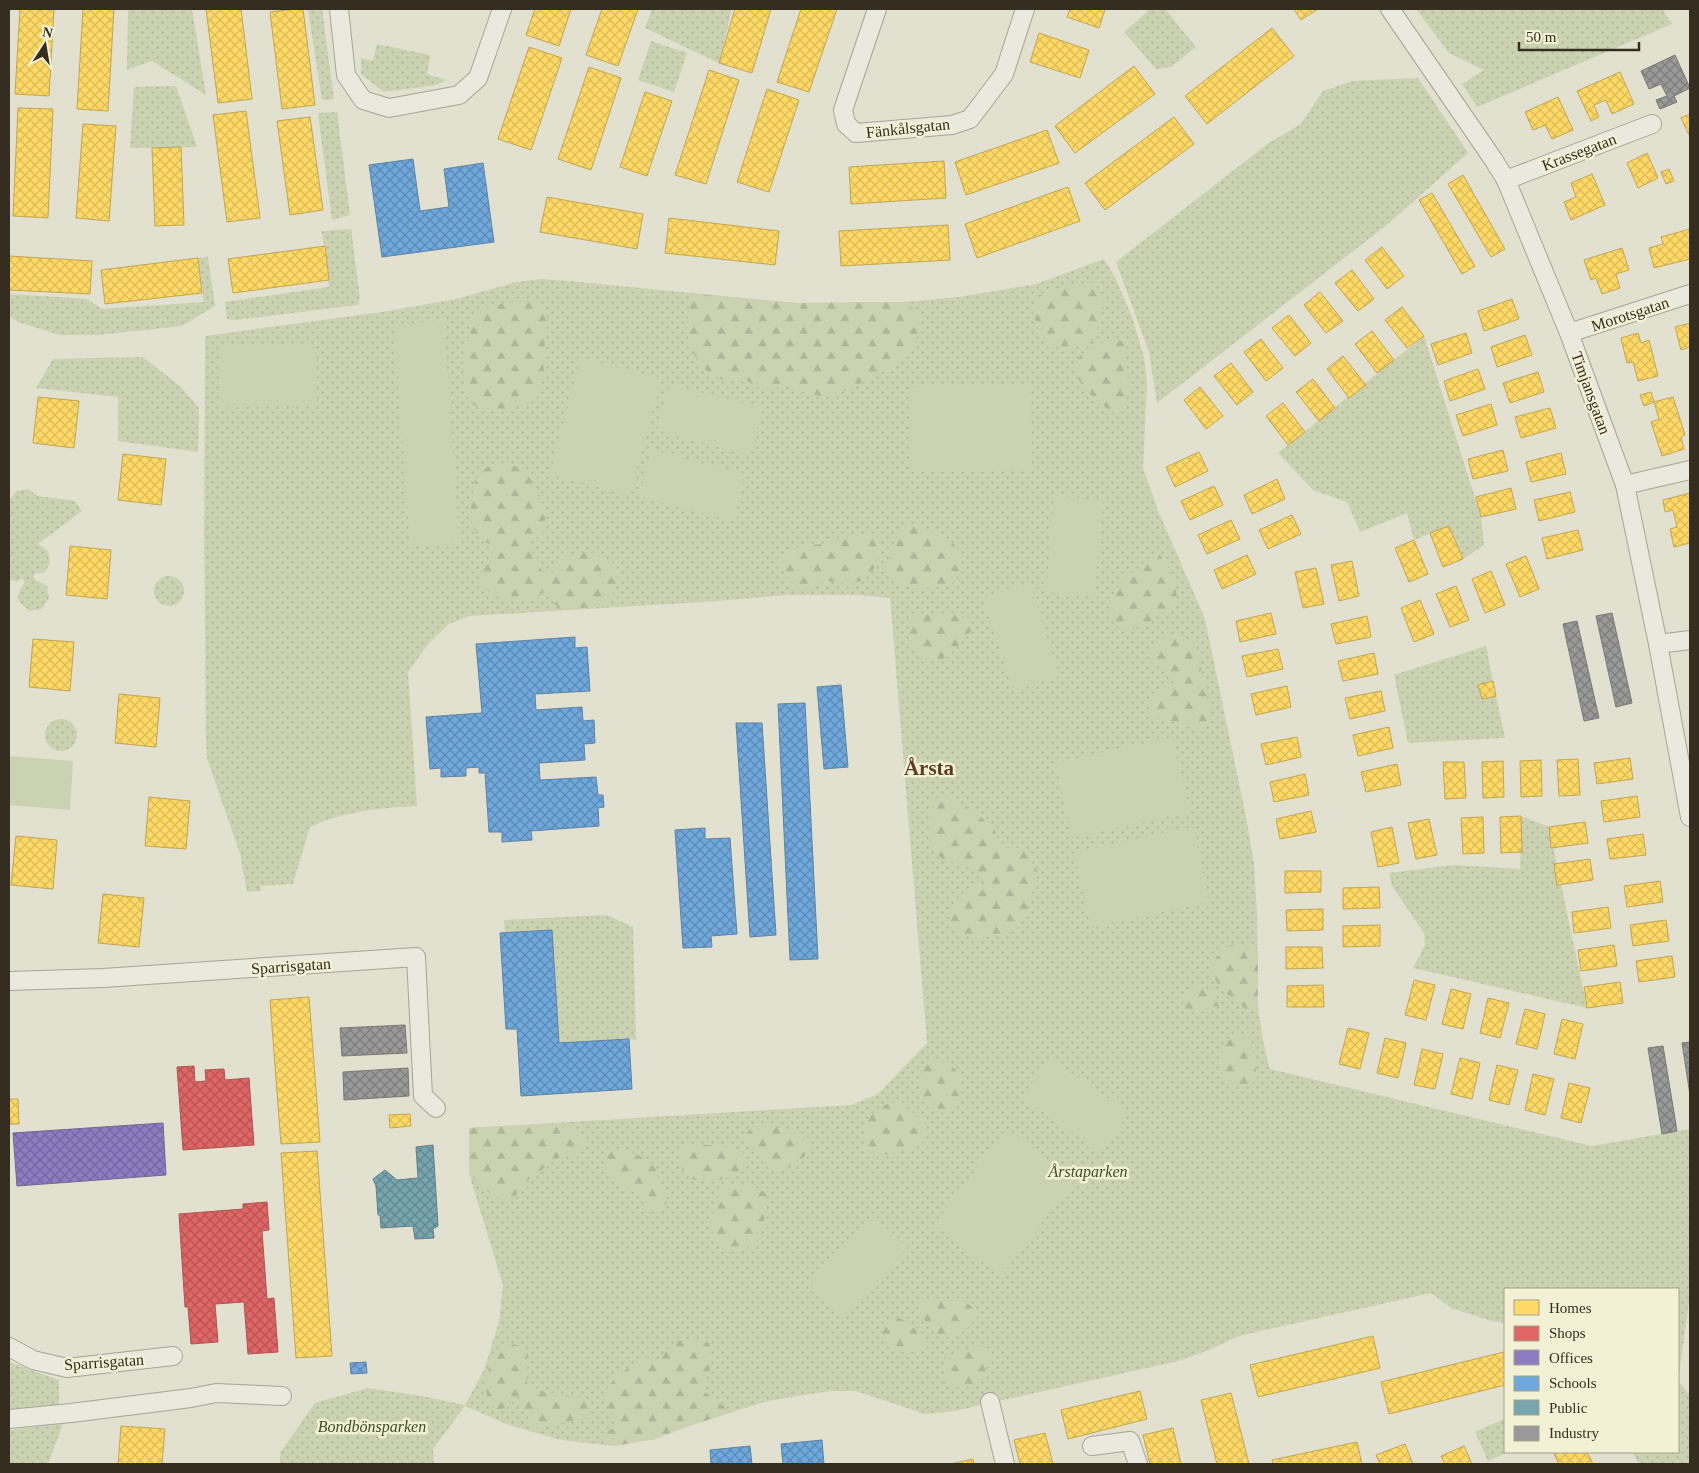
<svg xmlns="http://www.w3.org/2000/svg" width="1699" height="1473" viewBox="0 0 1699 1473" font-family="Georgia,serif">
<defs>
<pattern id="green-dots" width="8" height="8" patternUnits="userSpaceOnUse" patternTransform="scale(1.25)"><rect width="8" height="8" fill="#cbd2b2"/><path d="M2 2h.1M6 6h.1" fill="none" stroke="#afb599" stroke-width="1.8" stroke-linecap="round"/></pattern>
<pattern id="forest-firs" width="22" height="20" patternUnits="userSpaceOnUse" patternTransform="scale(1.25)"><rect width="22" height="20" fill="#cbd2b2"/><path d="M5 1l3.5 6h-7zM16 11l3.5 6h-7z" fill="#afb599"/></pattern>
<pattern id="homes-cross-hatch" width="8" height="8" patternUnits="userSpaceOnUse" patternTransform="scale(1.25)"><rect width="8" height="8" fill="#ffd966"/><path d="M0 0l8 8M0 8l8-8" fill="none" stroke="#dbbb58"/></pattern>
<pattern id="shops-cross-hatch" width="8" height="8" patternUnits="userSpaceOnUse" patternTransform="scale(1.25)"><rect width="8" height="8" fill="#e06666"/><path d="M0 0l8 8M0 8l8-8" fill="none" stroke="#b65454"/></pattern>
<pattern id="offices-cross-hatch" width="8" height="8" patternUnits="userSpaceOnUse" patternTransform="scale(1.25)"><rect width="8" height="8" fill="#8e7cc3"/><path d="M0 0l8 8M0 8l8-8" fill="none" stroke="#75669e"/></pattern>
<pattern id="schools-cross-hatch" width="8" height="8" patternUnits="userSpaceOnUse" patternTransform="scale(1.25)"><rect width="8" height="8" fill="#6fa8dc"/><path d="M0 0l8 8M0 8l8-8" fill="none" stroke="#5c89b2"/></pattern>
<pattern id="public-cross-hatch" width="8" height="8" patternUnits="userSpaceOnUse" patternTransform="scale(1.25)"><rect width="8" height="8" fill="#76a5af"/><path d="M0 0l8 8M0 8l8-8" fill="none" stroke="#62878e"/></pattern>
<pattern id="industry-cross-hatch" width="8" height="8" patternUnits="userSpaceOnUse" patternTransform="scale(1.25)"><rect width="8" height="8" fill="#999"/><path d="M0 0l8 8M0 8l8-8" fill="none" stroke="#7e7d7c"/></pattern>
</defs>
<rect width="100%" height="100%" fill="#e2e0ce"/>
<!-- green -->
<g fill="url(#green-dots)">
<polygon points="128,9 192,9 206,95 152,61 127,70"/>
<polygon points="308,9 322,9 334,99 322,100"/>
<polygon points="652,9 732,9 719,63 645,28"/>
<polygon points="1148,9 1165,9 1196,47 1171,67 1156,69 1124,32 1148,11"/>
<polygon points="1416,9 1662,9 1672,24 1477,107 1462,84 1484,70 1449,53"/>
<polygon points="651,41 687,53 674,92 638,80"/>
<polygon points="377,44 430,55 427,74 446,80 437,85 384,92 361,74 361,58 373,61"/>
<polygon points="1418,78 1468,153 1388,224 1157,403 1149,352 1116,262 1270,142 1301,124 1323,91 1353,81"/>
<polygon points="176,86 197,147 130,148 134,87"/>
<polygon points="337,112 350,215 332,220 318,113"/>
<polygon points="351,229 360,298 358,305 235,320 227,319 225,302 329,287 322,231"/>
<polygon points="208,257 215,306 182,326 98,335 60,335 18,322 9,316 9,294 87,299 102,309 204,302 198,258"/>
<path d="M1104,259L1116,279L1132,317L1144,357L1147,383L1143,468L1159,513L1205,619L1246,817L1254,864L1257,913L1258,1008L1263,1041L1270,1069L1592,1146L1690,1129V1295L1678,1381L1690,1395V1464H1639L1632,1452H1678V1289H1505V1323L1492,1321L1451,1308L1431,1293L1239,1336L1209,1350L1178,1361L955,1411L925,1414L856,1391H831L796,1396L764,1402L689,1426L655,1439L614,1446L561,1440L509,1425L465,1406L433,1449L434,1464H280V1453L315,1403L368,1388L422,1396L465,1405L484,1370L499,1322L503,1285L469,1174V1128L851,1105L878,1094L927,1043L890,598L857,595H787L719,601L469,616L449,624L428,644L408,672L417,806C379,808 345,811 310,827L293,884L261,886V891L247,892L240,854L207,758L206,741L204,532L205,336L382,312L456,299L516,282L542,279L569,281L796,303L904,302L959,297L1036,284Z"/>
<polygon points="1424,336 1481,517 1484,545 1463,559 1449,526 1414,540 1407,513 1360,532 1347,502 1313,490 1278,453"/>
<polygon points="143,357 181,387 199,408 198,452 118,441 118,397 36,388 53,359"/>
<path d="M28,489L38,496L75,501L82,511L38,544L48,551L50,563L45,572L34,574V579L47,586L49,598L42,609L30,611C15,600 15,597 25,582L22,578L18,581L9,580V501L16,491Z"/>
<circle cx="169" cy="591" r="15"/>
<polygon points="1486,646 1493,681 1478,685 1482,699 1496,696 1505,738 1408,743 1394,675"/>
<circle cx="61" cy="735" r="16"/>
<polygon points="1521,816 1549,827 1587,1008 1413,968 1425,945 1424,933 1392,886 1389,873 1454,865 1520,869"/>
<polygon points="607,915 633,927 636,1040 629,1039 559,1043 505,933 504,920"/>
<polygon points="9,1362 59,1380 59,1405 9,1411"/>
<polygon points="1504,1419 1505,1452 1509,1452 1488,1461 1475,1432"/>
<polygon points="63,1424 48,1464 9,1464 9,1430"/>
</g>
<!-- forest -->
<g fill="url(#forest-firs)">
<polygon points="1095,282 1104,304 1099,325 1091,343 1067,349 1050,344 1040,334 1033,313 1035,297 1050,290"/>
<path d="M692,294L796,303L904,302L916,311L922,325C917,336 912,350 904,359C899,364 839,395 832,396C821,398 796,391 787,385C767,391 759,391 743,377C716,390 694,362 688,337C685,324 690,307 692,294Z"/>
<path d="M525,300L541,303L548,319L543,358L544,373L540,390L527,404L505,409L477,408L466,395L463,371V351L467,343L473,316C492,303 503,305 525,300Z"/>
<path d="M1113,336L1124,343L1129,390L1125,404L1114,413C1100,404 1084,392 1077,376C1075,371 1076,365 1077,360L1081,355Z"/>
<path d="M497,462L515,466L529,476L539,493L546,515L542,535L528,542L535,560L544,574H552C557,555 583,548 600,555C606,558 612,562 617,566C620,587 614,592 601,607L559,609L544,590L538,598L528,602L493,596L479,581L485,564L495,548L493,545L480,540L472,524L471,502L475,481L485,469Z"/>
<path d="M912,524L947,538L962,552V567L955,582C927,590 908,593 884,573L896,539L902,528Z"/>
<path d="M863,534L880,538L881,550L873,570L861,581L848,584L828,581L800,591C789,581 771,561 791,550C798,546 806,547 814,545C830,543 847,537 863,534Z"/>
<path d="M1160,555C1171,570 1177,582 1177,601C1162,614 1142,629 1122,631C1117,625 1111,620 1110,611C1108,586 1140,564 1160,555Z"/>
<polygon points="953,613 969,618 971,631 949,656 938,661 926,658 912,649 908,636 912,622 920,614"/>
<path d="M1174,635L1192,640L1197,649L1211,717L1206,725L1199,730L1189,728L1177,722L1152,717L1148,706C1157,686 1161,689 1179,680L1165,669L1153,664L1148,656C1154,644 1160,638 1174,635Z"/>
<path d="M950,797L978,815L994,828L1000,847L1023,848L1038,872L1026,911L1017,929L998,935L978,939L956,933L949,922C952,903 957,897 972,885L984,886L988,881L968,867L946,861L934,853L931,839V799Z"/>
<path d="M1230,945H1241L1258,951V1008L1247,1010C1231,997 1215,987 1210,967L1212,961Z"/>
<path d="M1197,987L1212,990L1222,1005L1191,1012L1183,1006C1184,995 1187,991 1197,987Z"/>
<path d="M1239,1034L1250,1038L1256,1071L1255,1081L1246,1087L1231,1086L1219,1068C1222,1055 1223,1036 1239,1034Z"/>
<path d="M932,1060C960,1063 962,1077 960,1102L947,1114L931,1109C919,1090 914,1077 932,1060Z"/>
<path d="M894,1102L904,1103L908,1109L927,1125L924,1142L908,1150L878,1156L866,1149C865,1142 864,1134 865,1128C868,1114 882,1105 894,1102Z"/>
<polygon points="569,1123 576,1131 584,1143 580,1154 560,1156 524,1183 512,1201 494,1197 469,1174 469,1128"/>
<polygon points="764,1126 792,1130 807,1137 811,1148 803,1158 784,1171 771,1171 749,1145 745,1136 751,1128"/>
<polygon points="698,1144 731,1147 743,1152 744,1166 737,1175 712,1182 697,1181 683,1174 679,1156 684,1146"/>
<path d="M614,1148C628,1150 645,1156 654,1167C657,1170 658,1177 659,1182L666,1186L667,1203L659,1209H646C645,1205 643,1201 641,1198C626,1183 600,1180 607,1152Z"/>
<path d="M730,1184L753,1186L766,1193L764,1222L760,1241C752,1245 741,1252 731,1251C702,1249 709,1194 730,1184Z"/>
<path d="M924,1298L966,1302L978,1312C971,1330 960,1337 940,1337L918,1313L919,1304Z"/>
<path d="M893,1318C910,1318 916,1330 924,1343L919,1352C901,1354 894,1352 881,1339L885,1327Z"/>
<path d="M696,1338L709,1343C714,1364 710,1371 702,1390L732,1412L689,1426L655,1439L614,1446L599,1435L616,1427L621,1423C616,1416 607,1409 606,1400C603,1381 632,1365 646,1357L660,1361C669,1342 675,1340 696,1338Z"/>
<path d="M514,1344L520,1346L528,1354L526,1379L529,1387L545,1392L590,1399L592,1407L589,1418L558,1423L540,1428L532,1427L519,1395C509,1405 511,1410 494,1409L487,1399L486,1383L490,1364L500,1350Z"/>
<polygon points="976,1346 984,1346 992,1351 986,1369 980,1383 973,1386 962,1384 957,1387 944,1384 944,1357"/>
</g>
<!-- pitch -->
<g fill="#cbd2b2">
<polygon points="444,321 459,543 410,546 394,325"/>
<polygon points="315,343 317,404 221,408 218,346"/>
<polygon points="581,358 661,378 630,495 550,474"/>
<polygon points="669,384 763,408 750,455 657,431"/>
<polygon points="1031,386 1032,471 911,472 910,387"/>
<polygon points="651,450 745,474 733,521 639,497"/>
<polygon points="1054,496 1103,501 1094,597 1046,592"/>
<polygon points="1030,583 1059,675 1013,690 984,598"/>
<polygon points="1173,737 1190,812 1072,838 1056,763"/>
<polygon points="9,756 73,761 70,810 9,805"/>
<polygon points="1193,827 1209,902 1091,927 1075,852"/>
<polygon points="1050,1058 1129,1113 1101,1153 1022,1097"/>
<polygon points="1007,1129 1075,1180 1001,1276 934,1225"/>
<polygon points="872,1215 908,1247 843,1319 808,1287"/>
</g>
<!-- homes -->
<g fill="url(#homes-cross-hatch)" stroke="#c2a651">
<polygon points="20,9 54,9 49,96 15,94"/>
<polygon points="83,9 114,9 108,111 77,109"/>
<polygon points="206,9 241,9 252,99 218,103"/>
<polygon points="296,9 303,9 315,105 282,109 270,12"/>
<polygon points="535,9 571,9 559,46 526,35"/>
<polygon points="602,9 638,9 618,66 586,55"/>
<polygon points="735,9 771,9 752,73 719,63"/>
<polygon points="801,9 837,9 809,92 777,82"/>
<polygon points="1070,9 1105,9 1099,28 1067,17"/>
<polygon points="1294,9 1318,9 1301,20"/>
<polygon points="1272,28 1294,56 1207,124 1185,96"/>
<polygon points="1039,33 1089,50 1080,78 1030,62"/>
<polygon points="529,47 562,58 531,150 498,139"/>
<polygon points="1134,66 1155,94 1075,153 1055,126"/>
<polygon points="589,67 621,78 591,170 558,159"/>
<polygon points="709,70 739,80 706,184 675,175"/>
<polygon points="1620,72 1634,104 1612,114 1606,100 1594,105 1599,117 1591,121 1577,91"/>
<polygon points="767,89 799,100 769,192 737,182"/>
<polygon points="645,92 672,101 647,176 620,167"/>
<polygon points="1558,97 1573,130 1552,139 1545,125 1533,130 1525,112"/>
<polygon points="18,108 53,109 48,218 13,216"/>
<polygon points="246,111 260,218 227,222 213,115"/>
<polygon points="1690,114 1690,134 1689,135 1681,118"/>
<polygon points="310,117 323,210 290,215 277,121"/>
<polygon points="1174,117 1194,144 1105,210 1085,183"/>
<polygon points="83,124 116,126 109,221 76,218"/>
<polygon points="1047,130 1059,163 966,195 955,162"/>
<polygon points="181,147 184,225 155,226 152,148"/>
<polygon points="1647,153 1658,178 1638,188 1627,163"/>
<polygon points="944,161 946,198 851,204 849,167"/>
<polygon points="1669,169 1674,181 1666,184 1661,172"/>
<polygon points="1592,174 1605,205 1571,220 1564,202 1576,197 1571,183"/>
<polygon points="1463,175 1505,249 1491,257 1448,184"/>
<polygon points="1068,187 1080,221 977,258 965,224"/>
<polygon points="1432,193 1475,266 1462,274 1419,200"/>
<polygon points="547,197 643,214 637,249 540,232"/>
<polygon points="669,218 779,231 775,265 665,253"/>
<polygon points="948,225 950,260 841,266 839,231"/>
<polygon points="1690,229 1690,259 1654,268 1649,248 1663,244 1661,237"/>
<polygon points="325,246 329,280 233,293 228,259"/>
<polygon points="1382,247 1404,276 1387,289 1365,260"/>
<polygon points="1622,248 1629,270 1616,274 1620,288 1602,294 1596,278 1591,280 1584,260"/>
<polygon points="9,256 92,261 90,294 9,290"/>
<polygon points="198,258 202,293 105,304 101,270"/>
<polygon points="1352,270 1374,299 1358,311 1335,283"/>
<polygon points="1320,292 1343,321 1326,333 1304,305"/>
<polygon points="1512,299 1519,319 1484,331 1478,311"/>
<polygon points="1402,307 1424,336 1407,348 1385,320"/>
<polygon points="1289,315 1311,343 1295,356 1272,328"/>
<polygon points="1690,323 1690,347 1681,350 1675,327"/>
<polygon points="1372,331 1394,360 1377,373 1355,344"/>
<polygon points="1466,333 1472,353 1438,365 1431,344"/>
<polygon points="1638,333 1641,343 1649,340 1658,376 1638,381 1633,362 1627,363 1621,338"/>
<polygon points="1525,335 1532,355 1497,367 1491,347"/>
<polygon points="1261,339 1283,368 1266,381 1244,352"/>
<polygon points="1343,356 1366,385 1349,398 1327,369"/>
<polygon points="1231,363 1253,392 1237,405 1214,376"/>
<polygon points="1478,369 1485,389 1450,401 1444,381"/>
<polygon points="1538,372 1544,392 1510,403 1503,383"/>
<polygon points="1313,379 1335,408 1319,421 1296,392"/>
<polygon points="1200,387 1223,416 1206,429 1184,400"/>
<polygon points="1651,392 1654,402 1644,406 1640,395"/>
<polygon points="38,397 79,401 74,448 33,443"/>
<polygon points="1673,397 1685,435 1681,437 1684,449 1662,456 1651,422 1659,419 1654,402"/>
<polygon points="1283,403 1305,432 1288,445 1266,416"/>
<polygon points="1491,404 1497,425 1463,436 1456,415"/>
<polygon points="1550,408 1556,428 1521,438 1515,417"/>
<polygon points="1503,450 1508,471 1473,479 1468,459"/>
<polygon points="1199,452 1208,471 1175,487 1166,467"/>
<polygon points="1561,453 1566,474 1531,482 1526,462"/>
<polygon points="123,454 166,459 161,505 118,500"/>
<polygon points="1277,479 1285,499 1252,514 1244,495"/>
<polygon points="1214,486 1223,505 1190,520 1181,501"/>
<polygon points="1511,488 1516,509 1481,517 1476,497"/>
<polygon points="1570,492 1575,512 1539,521 1534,500"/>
<polygon points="1690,493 1690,543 1674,547 1670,529 1677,527 1673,510 1665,512 1663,500"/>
<polygon points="1292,515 1301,534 1268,549 1259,530"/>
<polygon points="1231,520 1240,539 1207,554 1198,535"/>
<polygon points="1449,526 1463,559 1443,567 1430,533"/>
<polygon points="1578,530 1583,550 1547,559 1542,538"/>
<polygon points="1414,540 1428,574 1409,582 1395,548"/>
<polygon points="70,546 111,550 107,599 66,595"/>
<polygon points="1247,555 1256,574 1222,589 1214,570"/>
<polygon points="1526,556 1539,589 1520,597 1506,564"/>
<polygon points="1352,561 1359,596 1339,601 1331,565"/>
<polygon points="1316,568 1324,604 1303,608 1295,572"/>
<polygon points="1491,571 1505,605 1485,613 1472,579"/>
<polygon points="1456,586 1469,620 1450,627 1436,594"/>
<polygon points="1420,600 1434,634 1414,642 1401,608"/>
<polygon points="1271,613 1276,634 1240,642 1236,621"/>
<polygon points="1367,616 1371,637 1336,644 1331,624"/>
<polygon points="33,639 74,642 70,691 29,687"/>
<polygon points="1278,649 1283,669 1247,677 1242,656"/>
<polygon points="1374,653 1378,674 1343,681 1338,661"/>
<polygon points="1493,681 1496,696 1482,699 1478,685"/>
<polygon points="1287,686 1291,707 1256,715 1251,694"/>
<polygon points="1381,691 1385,711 1350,719 1345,698"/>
<polygon points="119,694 160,698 156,747 115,743"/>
<polygon points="1389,727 1393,748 1358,756 1353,735"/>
<polygon points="1297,737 1301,757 1266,765 1261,744"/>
<polygon points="1630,758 1633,779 1597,784 1594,763"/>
<polygon points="1578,759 1580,795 1559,796 1557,760"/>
<polygon points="1541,760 1542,796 1521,797 1520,761"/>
<polygon points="1503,761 1504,797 1483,798 1482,762"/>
<polygon points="1443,762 1464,762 1466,798 1445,799"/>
<polygon points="1397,764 1401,785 1366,792 1361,772"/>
<polygon points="1305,774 1309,795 1274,802 1270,782"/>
<polygon points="1637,796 1640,817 1604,822 1601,801"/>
<polygon points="149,797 190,801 186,849 145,846"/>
<polygon points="1311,811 1316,832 1280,839 1276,819"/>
<polygon points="1521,816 1522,852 1501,853 1500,817"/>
<polygon points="1483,817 1484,853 1463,854 1461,818"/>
<polygon points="1429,819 1437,855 1416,859 1408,823"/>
<polygon points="1585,822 1588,843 1551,848 1549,827"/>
<polygon points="1392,827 1399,863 1378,867 1371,832"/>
<polygon points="1643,834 1646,855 1610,859 1607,839"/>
<polygon points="16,836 57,840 53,889 11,885"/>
<polygon points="1590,859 1593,880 1557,885 1554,864"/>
<polygon points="1285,871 1321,871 1321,892 1285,893"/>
<polygon points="1660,881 1663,902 1627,907 1624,886"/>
<polygon points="1379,887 1380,908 1343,909 1343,888"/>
<polygon points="103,894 144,898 139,947 98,943"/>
<polygon points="1608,907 1611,928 1574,933 1572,912"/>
<polygon points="1323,909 1323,930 1287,931 1286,910"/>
<polygon points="1666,920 1669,941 1633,946 1630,925"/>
<polygon points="1380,925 1380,946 1343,947 1343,926"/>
<polygon points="1614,945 1617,966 1581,971 1578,950"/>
<polygon points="1286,947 1322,947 1323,968 1286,969"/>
<polygon points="1672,956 1675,977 1639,982 1636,961"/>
<polygon points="1414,980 1435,985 1426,1020 1405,1015"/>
<polygon points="1620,982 1623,1003 1587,1008 1584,987"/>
<polygon points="1323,985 1324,1007 1287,1007 1287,986"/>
<polygon points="1451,989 1471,994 1463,1029 1442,1024"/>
<polygon points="309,997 320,1142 281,1144 270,1000"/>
<polygon points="1488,998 1509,1003 1500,1038 1480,1033"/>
<polygon points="1525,1009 1545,1014 1537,1049 1516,1044"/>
<polygon points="1562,1019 1583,1024 1575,1059 1554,1054"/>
<polygon points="1348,1028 1369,1033 1360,1069 1339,1064"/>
<polygon points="1385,1038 1406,1043 1398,1078 1377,1073"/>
<polygon points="1422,1049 1443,1054 1435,1089 1414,1085"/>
<polygon points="1460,1058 1480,1063 1472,1099 1451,1094"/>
<polygon points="1497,1065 1518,1070 1509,1105 1489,1100"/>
<polygon points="1533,1074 1554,1079 1545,1115 1525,1110"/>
<polygon points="1569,1083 1590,1088 1581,1123 1561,1118"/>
<polygon points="9,1099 18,1099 19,1124 10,1124"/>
<polygon points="410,1114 411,1126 390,1128 389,1115"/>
<polygon points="317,1151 332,1356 296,1358 281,1153"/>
<polygon points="1373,1336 1380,1368 1258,1397 1250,1365"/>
<polygon points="1504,1352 1505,1385 1389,1414 1381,1382"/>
<polygon points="1140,1391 1147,1419 1068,1439 1061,1410"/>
<polygon points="1231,1393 1249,1464 1217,1464 1201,1400"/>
<polygon points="121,1426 165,1429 162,1464 118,1464"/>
<polygon points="1173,1428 1181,1464 1150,1464 1143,1435"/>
<polygon points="1045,1433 1053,1464 1020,1464 1014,1440"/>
<polygon points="1357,1442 1362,1464 1273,1464 1272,1460"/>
<polygon points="1405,1444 1413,1464 1380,1464 1376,1455"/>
<polygon points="1464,1446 1472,1464 1445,1464 1441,1456"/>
<polygon points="1553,1452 1587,1452 1593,1464 1559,1464"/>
<polygon points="973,1459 974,1464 950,1464"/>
</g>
<!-- shops -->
<g fill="url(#shops-cross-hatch)" stroke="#ad5551">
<polygon points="194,1066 195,1082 206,1081 205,1070 224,1069 225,1080 249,1078 254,1145 183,1150 177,1067"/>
<polygon points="267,1202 269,1230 262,1231 267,1299 274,1298 278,1352 248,1354 244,1302 215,1304 218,1342 191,1344 188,1307 185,1307 179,1214 243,1209 243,1204"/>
</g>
<!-- offices -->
<polygon fill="url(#offices-cross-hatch)" stroke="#736592" points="163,1123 166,1175 17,1186 13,1133"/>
<!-- schools -->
<g fill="url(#schools-cross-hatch)" stroke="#5e83a4">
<polygon points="413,159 420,211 449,207 444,169 483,163 494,242 382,257 369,165"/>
<polygon points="575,637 575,648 587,647 590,691 535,694 536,710 582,707 583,721 594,720 595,743 584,744 585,760 539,763 540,780 596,777 598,795 603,795 604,807 598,808 599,826 531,831 532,840 502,842 502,832 489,832 485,773 479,773 479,767 466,768 466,776 441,777 441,768 430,769 426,717 482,713 476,644"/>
<polygon points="841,685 848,767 824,769 817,687"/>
<polygon points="805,703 818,959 790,960 778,704"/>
<polygon points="736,723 762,723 776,935 750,937"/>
<polygon points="705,828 705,839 730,838 737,934 711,936 712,947 683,948 675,830"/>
<polygon points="552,930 559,1043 629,1039 632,1089 521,1096 517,1029 506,1029 500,933"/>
<polygon points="366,1362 367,1373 351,1374 350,1363"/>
<polygon points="822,1440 824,1464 783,1464 781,1444"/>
<polygon points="750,1446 752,1464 711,1464 710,1450"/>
</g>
<!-- public -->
<polygon fill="url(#public-cross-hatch)" stroke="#628184" points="433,1145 438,1226 433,1229 434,1238 415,1239 413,1226 381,1228 380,1215 378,1215 376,1186 373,1179 385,1170 397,1180 418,1178 416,1147"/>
<!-- industry -->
<g fill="url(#industry-cross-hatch)" stroke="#7b7975">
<polygon points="1675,55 1690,88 1674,96 1677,102 1660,109 1656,100 1667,96 1661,84 1649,89 1641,71"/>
<polygon points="1612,613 1632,703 1616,707 1596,616"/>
<polygon points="1577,621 1599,718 1584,721 1563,624"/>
<polygon points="405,1025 407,1053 342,1056 340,1028"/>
<polygon points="1690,1042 1690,1095 1682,1043"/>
<polygon points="1663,1046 1677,1131 1662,1134 1648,1048"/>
<polygon points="408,1068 409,1096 344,1100 343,1072"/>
</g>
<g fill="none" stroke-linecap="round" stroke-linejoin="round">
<!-- minor casing -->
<g stroke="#a7a496" stroke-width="20">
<g id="minor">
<polyline points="339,9 346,75 363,100 389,108 459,95 478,78 502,9"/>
<polyline points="877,9 843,110 846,124 856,133 952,125 970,119 1004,74 1025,9"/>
<polyline points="1390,9 1493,159 1506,180 1569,333 1625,485 1658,644 1690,817"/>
<polyline points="1506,180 1652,124"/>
<polyline points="1569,333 1690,294"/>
<polyline points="1625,485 1690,470"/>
<polyline points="1658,644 1690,640"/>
<polyline points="9,981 103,978 416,957 423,1096 436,1108"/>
<polyline points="9,1347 33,1360 67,1368 173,1356"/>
<polyline points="990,1402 1005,1464"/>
<polyline points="9,1419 71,1413 191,1398 216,1393 282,1396"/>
<polyline points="1092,1446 1130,1441 1138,1464"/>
</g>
</g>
<!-- minor -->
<use href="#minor" stroke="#eae9de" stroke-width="18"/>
</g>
<g text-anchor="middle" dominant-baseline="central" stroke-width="5" stroke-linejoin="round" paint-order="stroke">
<!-- street labels -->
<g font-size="16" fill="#352e20" stroke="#f2f0d5">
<text transform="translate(908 128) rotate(-6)">Fänkålsgatan</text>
<text transform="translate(1579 152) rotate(-21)">Krassegatan</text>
<text transform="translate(1630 314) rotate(-18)">Morotsgatan</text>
<text transform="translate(1591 393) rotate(70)">Timjansgatan</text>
<text transform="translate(291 966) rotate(-4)">Sparrisgatan</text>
<text transform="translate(104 1362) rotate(-4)">Sparrisgatan</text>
</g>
<!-- park labels -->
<g font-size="16" font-style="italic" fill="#3d4f28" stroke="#f2f0d5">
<text x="1088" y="1171">Årstaparken</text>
<text x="372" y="1426">Bondbönsparken</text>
</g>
<!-- district labels -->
<g font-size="21" font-weight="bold" fill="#5d3c23" stroke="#f2f0d5">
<text x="929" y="768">Årsta</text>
</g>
</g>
<!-- border -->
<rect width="1699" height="1473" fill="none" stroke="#352e20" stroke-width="20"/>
<!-- legend -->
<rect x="1504" y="1288" width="175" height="165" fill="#f2f0d5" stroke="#a6a28d"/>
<rect x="1514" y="1300" width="25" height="15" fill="#ffd966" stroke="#a6a28d"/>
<text x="1549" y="1313" font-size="15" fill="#352e20">Homes</text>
<rect x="1514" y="1326" width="25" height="15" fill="#e06666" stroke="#a6a28d"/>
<text x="1549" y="1338" font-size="15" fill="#352e20">Shops</text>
<rect x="1514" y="1350" width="25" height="15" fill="#8e7cc3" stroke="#a6a28d"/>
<text x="1549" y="1363" font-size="15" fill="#352e20">Offices</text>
<rect x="1514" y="1376" width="25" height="15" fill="#6fa8dc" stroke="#a6a28d"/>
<text x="1549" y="1388" font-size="15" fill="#352e20">Schools</text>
<rect x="1514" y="1400" width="25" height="15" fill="#76a5af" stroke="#a6a28d"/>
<text x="1549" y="1413" font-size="15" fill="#352e20">Public</text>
<rect x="1514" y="1426" width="25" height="15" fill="#999999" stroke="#a6a28d"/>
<text x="1549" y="1438" font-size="15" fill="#352e20">Industry</text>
<!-- north arrow -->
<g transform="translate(45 45) rotate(12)" stroke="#f2f0d5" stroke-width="4" paint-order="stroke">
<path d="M0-4L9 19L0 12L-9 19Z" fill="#352e20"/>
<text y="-8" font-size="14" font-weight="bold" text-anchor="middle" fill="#352e20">N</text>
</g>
<!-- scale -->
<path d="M1519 42v8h120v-8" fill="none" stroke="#352e20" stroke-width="2.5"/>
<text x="1526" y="42" font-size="15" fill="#352e20" stroke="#f2f0d5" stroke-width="4" paint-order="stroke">50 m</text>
</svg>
